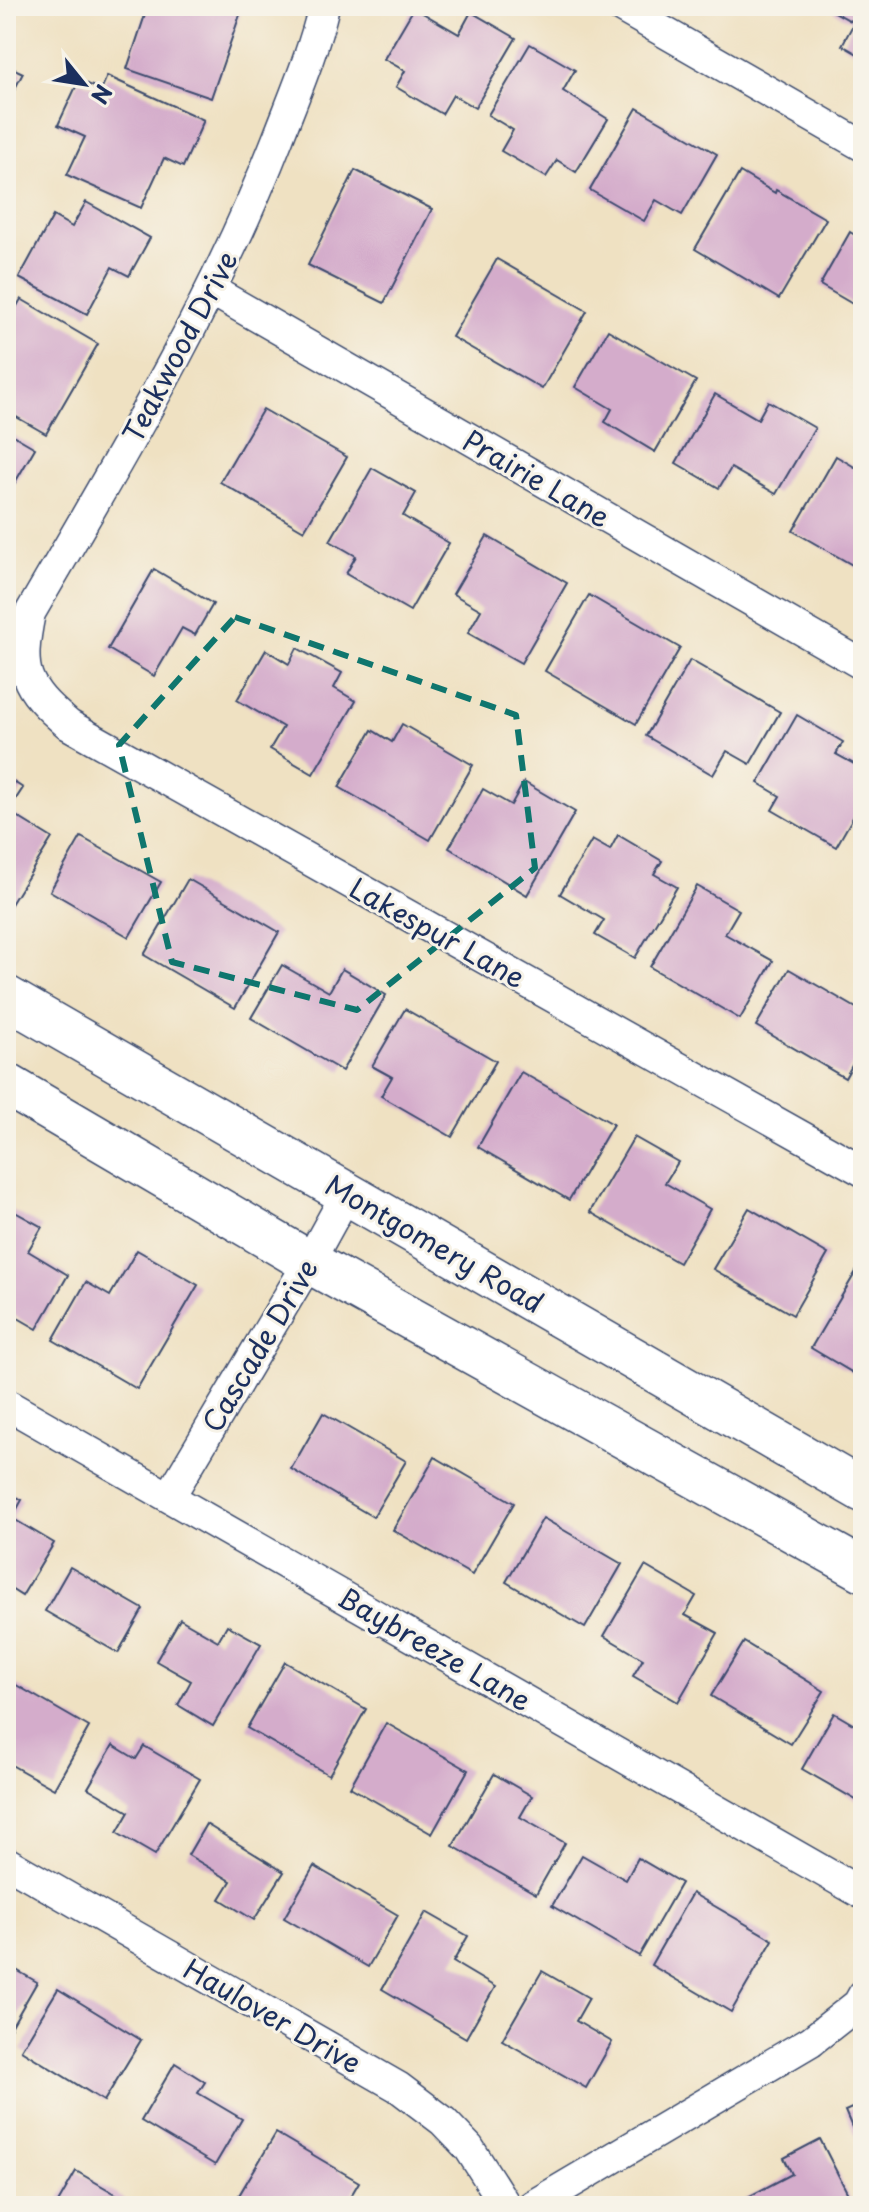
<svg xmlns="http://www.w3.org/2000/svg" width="869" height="2212" viewBox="0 0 869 2212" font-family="'Playpen Sans',sans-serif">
<rect width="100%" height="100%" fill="#f7f3e8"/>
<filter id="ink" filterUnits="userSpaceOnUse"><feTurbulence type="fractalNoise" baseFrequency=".0125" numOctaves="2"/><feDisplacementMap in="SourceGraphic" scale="16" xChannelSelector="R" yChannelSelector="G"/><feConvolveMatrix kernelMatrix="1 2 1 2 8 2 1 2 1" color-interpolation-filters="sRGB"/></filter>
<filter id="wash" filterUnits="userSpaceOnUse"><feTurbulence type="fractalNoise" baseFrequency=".006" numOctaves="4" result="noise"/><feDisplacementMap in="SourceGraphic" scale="32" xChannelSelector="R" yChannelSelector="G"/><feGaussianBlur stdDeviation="1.8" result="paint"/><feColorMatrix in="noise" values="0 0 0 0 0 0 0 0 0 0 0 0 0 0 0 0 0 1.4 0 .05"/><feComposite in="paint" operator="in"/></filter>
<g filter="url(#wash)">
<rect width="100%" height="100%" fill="#efe1c2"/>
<g id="blocks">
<!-- building -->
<g fill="#d4accb">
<polygon points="6,6 16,6 10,23 6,22"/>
<polygon points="148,6 243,6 211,98 127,69"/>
<polygon points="824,6 863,6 863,57 842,45 854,23"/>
<polygon points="414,8 459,34 471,12 516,38 475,108 453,95 442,114 396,87 405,71 384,59"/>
<polygon points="530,44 575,70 563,91 608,119 576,172 557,160 546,177 501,151 513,130 488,115"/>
<polygon points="6,65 23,73 6,106"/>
<polygon points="107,76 204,120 183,167 164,158 141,208 67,175 85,137 58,125 79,80 101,90"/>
<polygon points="637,108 717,154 682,215 656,200 644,221 590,190"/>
<polygon points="355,170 432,209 384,303 308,265"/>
<polygon points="740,172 775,193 776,190 826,219 779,299 695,249"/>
<polygon points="86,202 150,238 129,276 112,267 87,314 19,278 53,216 72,227"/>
<polygon points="850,232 863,240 863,310 820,285"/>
<polygon points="497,259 587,311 542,389 452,337"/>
<polygon points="21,299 98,344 46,434 6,411 6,325"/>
<polygon points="608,330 696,381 655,452 605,422 612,409 575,387"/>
<polygon points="715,394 758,419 768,401 815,428 776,494 731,468 719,488 676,463"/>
<polygon points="263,409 347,457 304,531 220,482"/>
<polygon points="6,431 35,448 6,498"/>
<polygon points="836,456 863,472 863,571 793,531"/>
<polygon points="372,468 416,493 403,516 449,543 410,611 346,574 356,556 330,541"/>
<polygon points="487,536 567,583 521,663 468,633 481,610 453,594"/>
<polygon points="154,569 213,604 195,635 182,628 154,676 108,649"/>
<polygon points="589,595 680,648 636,724 545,671"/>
<polygon points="297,648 342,673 334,688 356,701 313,774 270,749 283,727 237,700 266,650 289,664"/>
<polygon points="690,660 780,712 750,764 727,751 713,775 646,736"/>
<polygon points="797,715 843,742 836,754 863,769 863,800 836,847 772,810 780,796 758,783"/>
<polygon points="402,724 473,765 430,840 339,787 372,730 392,742"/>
<polygon points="6,777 23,788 8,811 52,838 8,909 6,908"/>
<polygon points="524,782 575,812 527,895 449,848 483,789 511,805"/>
<polygon points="618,835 662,861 654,874 677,887 635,958 595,935 604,920 560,894 592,840 610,850"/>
<polygon points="81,837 161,882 129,937 50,891"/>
<polygon points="188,879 279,932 235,1008 144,955"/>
<polygon points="697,886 739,910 725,934 773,961 740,1019 650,967"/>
<polygon points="282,965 329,992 342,969 386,995 342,1071 251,1018"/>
<polygon points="789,969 863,1012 863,1046 845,1078 756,1026"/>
<polygon points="405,1009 496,1061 452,1137 381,1096 392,1077 372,1066"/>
<polygon points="521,1072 613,1124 569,1200 478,1147"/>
<polygon points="634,1137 678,1162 665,1183 710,1209 679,1263 590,1212"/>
<polygon points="6,1207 42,1227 28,1251 68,1275 37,1329 6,1311"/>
<polygon points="749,1208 828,1254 793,1315 713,1269"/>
<polygon points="137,1250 198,1285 137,1389 53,1340 86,1282 110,1296"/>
<polygon points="857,1270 863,1274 863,1360 855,1374 811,1348"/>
<polygon points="323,1413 406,1461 373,1517 291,1469"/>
<polygon points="435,1457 514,1503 472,1575 393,1530"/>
<polygon points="6,1491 22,1500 12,1518 54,1543 22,1596 6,1586"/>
<polygon points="543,1518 622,1564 585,1628 506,1582"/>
<polygon points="645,1566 696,1596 685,1615 718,1633 678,1702 633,1676 643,1659 604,1636"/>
<polygon points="70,1567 143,1609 118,1653 45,1611"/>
<polygon points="180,1619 218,1641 227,1625 261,1644 213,1726 178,1705 191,1681 156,1661"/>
<polygon points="744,1642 824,1691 791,1744 711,1696"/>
<polygon points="285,1662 366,1709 329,1775 247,1728"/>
<polygon points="11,1682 89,1727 54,1789 6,1762 6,1691"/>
<polygon points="834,1713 863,1730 863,1804 802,1769"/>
<polygon points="386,1723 468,1770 432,1834 350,1787"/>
<polygon points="113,1745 136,1759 144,1746 200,1779 155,1855 117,1833 129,1812 88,1788"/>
<polygon points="494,1774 532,1796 520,1817 565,1843 536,1894 453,1846"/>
<polygon points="206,1824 284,1872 254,1920 220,1899 231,1881 188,1855"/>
<polygon points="582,1855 626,1880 638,1858 681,1883 639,1956 552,1906"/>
<polygon points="314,1866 398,1915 368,1967 284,1918"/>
<polygon points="692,1893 773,1940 731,2012 651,1965"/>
<polygon points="426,1912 468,1936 453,1962 495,1987 466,2038 382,1989"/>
<polygon points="6,1964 37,1982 6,2036"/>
<polygon points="542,1971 589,1998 576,2021 612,2042 586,2088 502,2040"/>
<polygon points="58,1989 141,2040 104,2101 21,2050"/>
<polygon points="175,2063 205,2082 198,2093 242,2119 215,2165 141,2121"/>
<polygon points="863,2103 863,2153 845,2111"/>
<polygon points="276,2133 359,2182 345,2206 294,2206 289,2203 288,2206 242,2206 235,2202"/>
<polygon points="820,2139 854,2206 747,2206 744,2199 792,2174 784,2158"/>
<polygon points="6,2147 14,2151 6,2165"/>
<polygon points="76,2171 126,2200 122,2206 56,2206"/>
</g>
</g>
</g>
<g filter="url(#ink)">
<use href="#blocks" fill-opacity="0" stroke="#3b4a6d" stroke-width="2"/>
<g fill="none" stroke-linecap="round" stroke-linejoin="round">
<!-- street casing -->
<g stroke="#3b4a6d" stroke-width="33">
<g id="street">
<path d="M324,6C313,52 295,94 278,138C213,305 120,458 30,613C18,672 23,686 69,725L863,1171"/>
<polyline points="619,6 863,146"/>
<polyline points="211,290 863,665"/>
<polyline points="6,1404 863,1894"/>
<polyline points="170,1496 309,1262 347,1193"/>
<polyline points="6,1862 398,2087 443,2121 469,2148 506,2206"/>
<polyline points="532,2206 811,2041 858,2004 863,1995"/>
</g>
</g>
<!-- secondary casing -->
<g stroke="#3b4a6d" stroke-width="45">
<g id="secondary">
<polyline points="6,997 863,1491"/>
<polyline points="6,1084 309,1262 863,1570"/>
</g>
</g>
<!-- street -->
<use href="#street" stroke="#fff" stroke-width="30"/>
<!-- secondary -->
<use href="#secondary" stroke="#fff" stroke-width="42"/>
</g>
</g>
<!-- marked area -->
<path fill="none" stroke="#0f766e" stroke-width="6" stroke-dasharray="16 10" stroke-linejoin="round" d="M235,617L516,715L535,868L357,1010L172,962L119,745Z"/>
<g text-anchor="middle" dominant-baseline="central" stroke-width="6" stroke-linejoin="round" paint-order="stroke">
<!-- street labels -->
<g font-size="28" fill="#1b2f5e" stroke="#f7f3e8">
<text transform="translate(179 346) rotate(-62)">Teakwood Drive</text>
<text transform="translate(537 478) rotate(30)">Prairie Lane</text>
<text transform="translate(438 932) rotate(29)">Lakespur Lane</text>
<text transform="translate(435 1243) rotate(30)">Montgomery Road</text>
<text transform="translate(259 1345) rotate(-59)">Cascade Drive</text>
<text transform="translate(435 1648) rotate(30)">Baybreeze Lane</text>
<text transform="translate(273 2015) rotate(30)">Haulover Drive</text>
</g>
</g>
<!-- margin -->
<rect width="869" height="2212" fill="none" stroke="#f7f3e8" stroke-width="32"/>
<!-- north arrow -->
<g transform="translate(84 84) rotate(120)" stroke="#f7f3e8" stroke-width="6" paint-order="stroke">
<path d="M0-6L14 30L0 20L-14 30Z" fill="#1b2f5e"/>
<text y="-12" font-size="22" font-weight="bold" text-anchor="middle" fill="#1b2f5e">N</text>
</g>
</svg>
